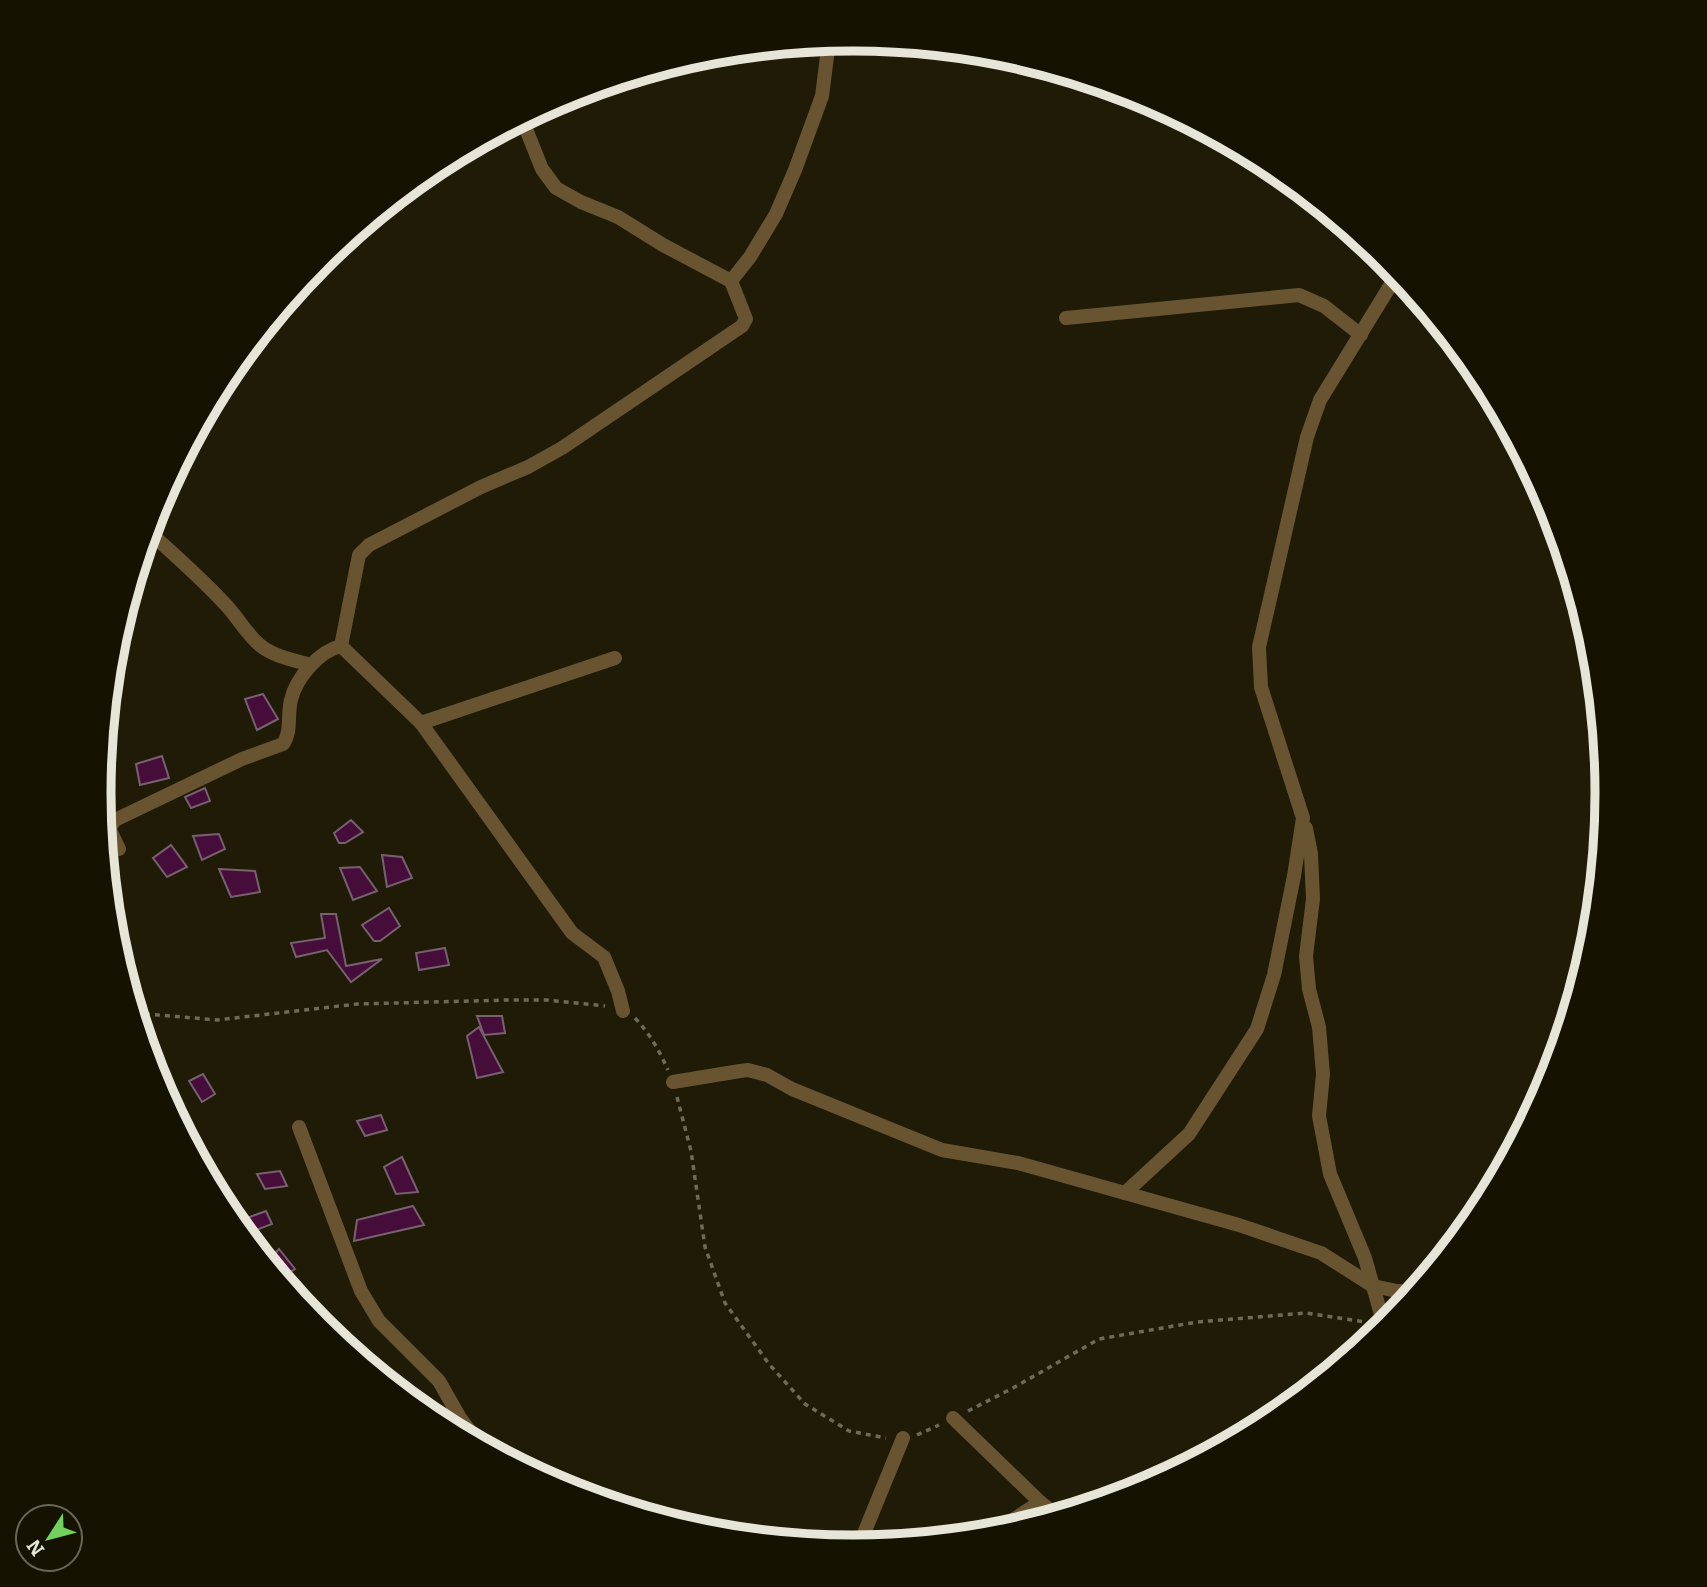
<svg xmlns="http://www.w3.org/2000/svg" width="1707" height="1587" viewBox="0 0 1707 1587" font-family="Bitter,serif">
<rect width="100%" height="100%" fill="#1f1b07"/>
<!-- building -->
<g fill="#470d3a" stroke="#76616f" stroke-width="2">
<polygon points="263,694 278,719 257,730 245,699"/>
<polygon points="162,756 169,778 140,785 136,764"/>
<polygon points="205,788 210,801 191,808 185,797"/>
<polygon points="351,820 363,832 345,843 339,843 334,833"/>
<polygon points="219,834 225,849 202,860 193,836"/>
<polygon points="171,845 187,867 167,877 153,858"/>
<polygon points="382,855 402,857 412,878 387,887"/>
<polygon points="360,867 377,891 353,900 340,868"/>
<polygon points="219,869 255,871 260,892 231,897"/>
<polygon points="389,908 400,926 380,941 374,941 362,925"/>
<polygon points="321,914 336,914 346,966 382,959 351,982 327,950 296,957 291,943 325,938"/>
<polygon points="445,948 449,965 419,970 416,953"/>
<polygon points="477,1016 502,1016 505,1033 484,1035"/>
<polygon points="479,1027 503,1072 477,1078 467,1036"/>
<polygon points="203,1074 215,1094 202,1102 189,1081"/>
<polygon points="381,1115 387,1130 365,1136 357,1121"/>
<polygon points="402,1157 418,1192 396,1194 384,1167"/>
<polygon points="280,1171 287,1186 265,1189 257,1174"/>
<polygon points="413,1206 424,1225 354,1241 357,1220"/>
<polygon points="266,1211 272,1224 248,1233 244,1219"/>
<polygon points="279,1249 295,1269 280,1279 266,1263"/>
</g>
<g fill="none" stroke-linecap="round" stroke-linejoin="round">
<!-- path -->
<g stroke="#6e6a5a" stroke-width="3.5" stroke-dasharray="5 5" stroke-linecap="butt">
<polyline points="135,1013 217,1020 357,1004 508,1000 546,1000 605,1006"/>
<path d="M635,1018C650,1034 659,1050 668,1070"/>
<polyline points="677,1097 691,1151 705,1247 725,1303 769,1364 805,1404 849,1431 886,1438"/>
<polyline points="968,1411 1013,1388 1099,1339 1197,1322 1306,1313 1366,1322"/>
<polyline points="917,1435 939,1425"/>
</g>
<!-- street -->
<g stroke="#695431" stroke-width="14">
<polyline points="522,119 542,169 556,188 581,202 618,217 663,245 731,281 750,257 776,214 795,170 822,96 829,41"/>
<polyline points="1066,318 1299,295 1324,306 1361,335"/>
<path d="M148,531C175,555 202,579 226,605C239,619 247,635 261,646C275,657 294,660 311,665"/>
<polyline points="341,646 359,555 369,545 481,487 528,467 562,448 742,326 746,319 731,281"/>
<polyline points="421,723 615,658"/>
<polyline points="1306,828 1311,854 1313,899 1306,956 1309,989 1319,1027 1323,1074 1319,1116 1330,1174 1365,1258 1384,1325"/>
<path d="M119,849L109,828L115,820L242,759L283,744C292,731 287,715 291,700C296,678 319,651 341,646L421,723L572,933L604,957L618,991L623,1011"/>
<polyline points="673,1082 740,1071 748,1070 767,1075 792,1089 942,1150 1018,1163 1239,1225 1321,1253 1373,1286 1397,1291 1416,1292"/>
<polyline points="299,1127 361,1291 379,1321 439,1381 460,1418 481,1446"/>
<polyline points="1125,1193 1189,1134 1257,1029 1274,975 1294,876 1303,818 1261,687 1259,647 1307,437 1320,400 1398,273"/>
<polyline points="953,1418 1040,1502 1050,1510 1063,1515"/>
<polyline points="990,1535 1040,1502"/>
<polyline points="858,1548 903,1438"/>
</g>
</g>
<!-- crop -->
<path d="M0 0H1707V1587H0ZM111 793a742 742 0 1 1 1484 0a742 742 0 1 1-1484 0Z" fill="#161201" fill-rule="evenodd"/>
<path fill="none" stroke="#e7e4d8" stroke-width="9" d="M111 793a742 742 0 1 1 1484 0a742 742 0 1 1-1484 0Z"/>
<!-- north arrow -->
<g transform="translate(49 1538) rotate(234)"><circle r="33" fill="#161201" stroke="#6a6657" stroke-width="2"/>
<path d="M0-5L12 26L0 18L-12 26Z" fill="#71d35e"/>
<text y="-10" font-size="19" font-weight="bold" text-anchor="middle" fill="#e7e4d8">N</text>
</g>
</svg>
